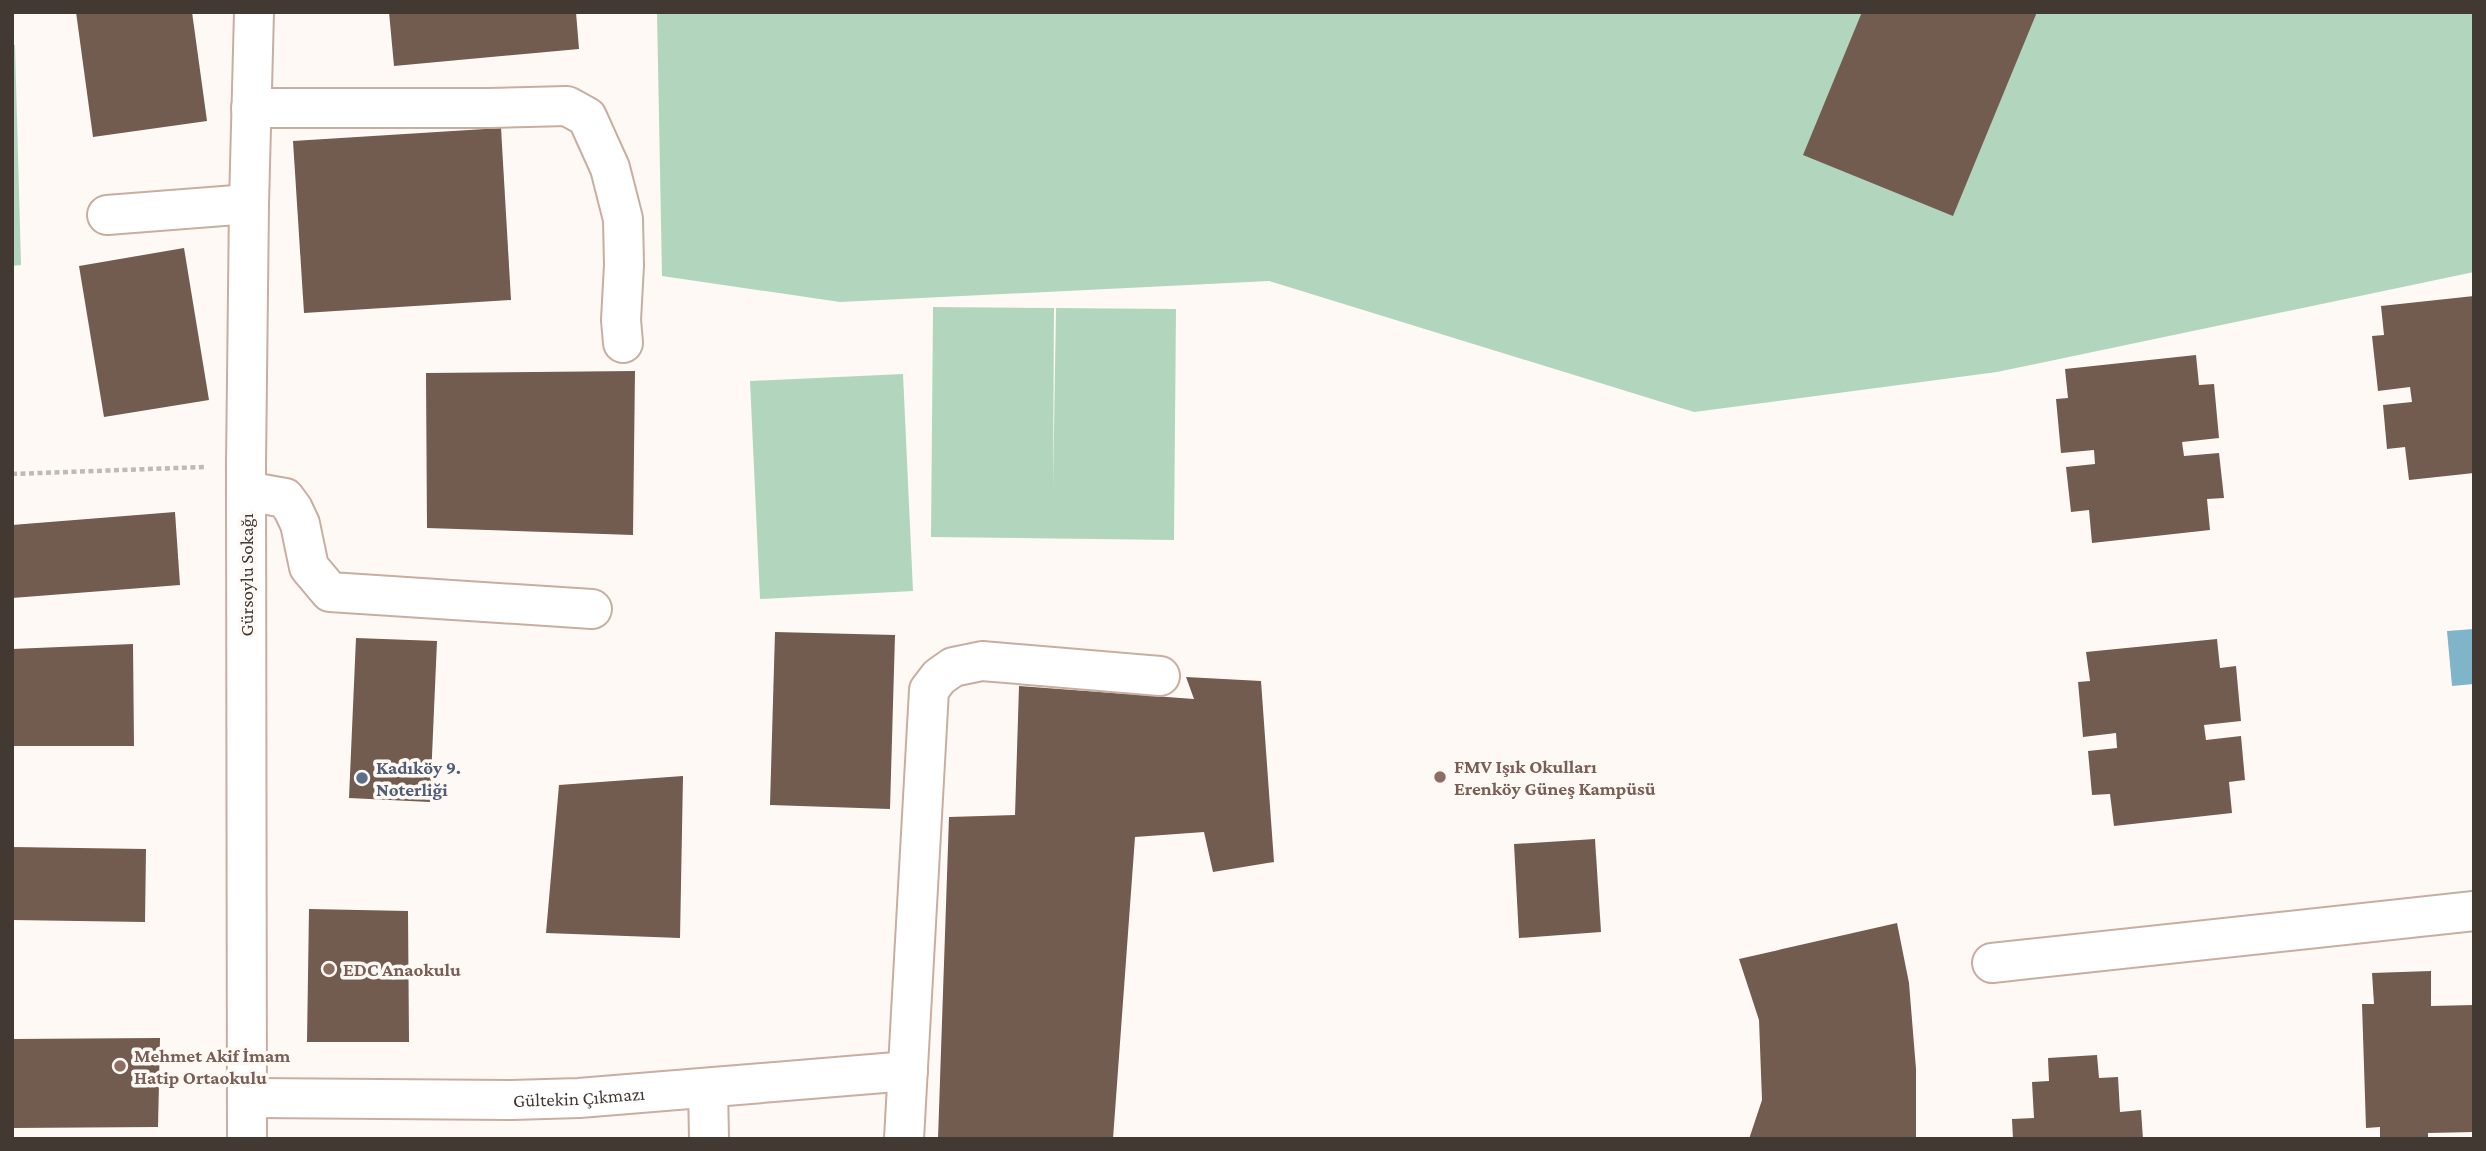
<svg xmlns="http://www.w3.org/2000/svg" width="2486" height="1151" viewBox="0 0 2486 1151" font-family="'Crimson Pro',serif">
<rect width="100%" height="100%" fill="#fff9f6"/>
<!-- green -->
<g fill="#b2d6bd">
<polygon points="657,12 2474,12 2474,272 1997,372 1694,412 1269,281 840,302 662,276"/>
<polygon points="12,45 15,45 21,265 12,266"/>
<polygon points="933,307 1054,308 1053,489 1056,308 1176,309 1174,540 931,537"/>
<polygon points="903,374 913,591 760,599 750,381"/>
</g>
<!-- water -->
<polygon fill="#80b5c9" points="2474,629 2474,684 2452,686 2447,631"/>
<!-- building -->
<g fill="#725b4f">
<polygon points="76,12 192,12 207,121 93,137"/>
<polygon points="389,12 576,12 579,49 394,66"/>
<polygon points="1862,12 2037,12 1953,216 1803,155"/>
<polygon points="501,128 511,300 304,313 293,141"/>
<polygon points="184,248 209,400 104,417 79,266"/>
<polygon points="2474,296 2474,473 2409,480 2405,447 2387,449 2383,405 2412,402 2410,387 2378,391 2372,336 2384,335 2381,306"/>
<polygon points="2196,355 2199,385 2214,384 2219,438 2182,442 2184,456 2219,453 2224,498 2207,499 2210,530 2092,543 2089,510 2071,512 2066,467 2095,464 2094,450 2061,453 2056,399 2068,398 2065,369"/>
<polygon points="635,371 633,535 427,528 426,373"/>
<polygon points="175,512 180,585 12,598 12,525"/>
<polygon points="775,632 895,635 890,809 770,805"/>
<polygon points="356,638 437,641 430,802 349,798"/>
<polygon points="2217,639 2220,668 2236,666 2241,721 2204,725 2206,740 2241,736 2245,780 2229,782 2232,813 2114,826 2110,794 2092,795 2088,751 2117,748 2116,733 2083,737 2078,682 2090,681 2086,652"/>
<polygon points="133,644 134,746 12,746 12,649"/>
<polygon points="1186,677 1261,681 1274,862 1213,872 1204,832 1135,837 1113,1139 938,1139 949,817 1015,815 1019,686 1194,699"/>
<polygon points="683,776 680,938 546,933 559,785"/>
<polygon points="1595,839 1601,932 1519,938 1514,844"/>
<polygon points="12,847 146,849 145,922 12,920"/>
<polygon points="309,909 408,911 409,1042 307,1042"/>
<polygon points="1897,923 1909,983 1916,1069 1916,1139 1749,1139 1762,1100 1759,1020 1739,959"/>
<polygon points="2431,971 2431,1006 2474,1005 2474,1132 2428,1133 2428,1139 2380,1139 2380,1127 2366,1128 2362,1004 2374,1004 2372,973"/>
<polygon points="160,1038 158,1127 12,1128 12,1039"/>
<polygon points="2097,1055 2099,1078 2118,1077 2120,1112 2141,1110 2143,1139 2013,1139 2012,1119 2034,1118 2032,1082 2049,1081 2048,1058"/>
</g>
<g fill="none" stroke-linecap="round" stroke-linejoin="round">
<!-- minor casing -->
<g stroke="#c8aea0" stroke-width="42">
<g id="minor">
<polyline points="251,108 488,108 567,106 587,117 610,168 623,219 624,265 621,320 623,343"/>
<polyline points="107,215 249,204"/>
<polyline points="246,491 285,498 293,509 300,524 309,567 330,592 592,609"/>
<polyline points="1992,963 2474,911"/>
<polyline points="708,1088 709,1139"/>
<path id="s1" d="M248,1098L512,1100L579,1098L908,1071"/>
<polyline points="247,1139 246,465 249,204 254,12"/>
<polyline points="904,1139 929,690 939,677 953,667 982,661 1160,676"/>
</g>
</g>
<!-- path -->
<polyline stroke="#c0b9b5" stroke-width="4.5" stroke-dasharray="5 3.5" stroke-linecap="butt" points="12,474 204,467"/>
<!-- minor -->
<use href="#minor" stroke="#fff" stroke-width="38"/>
</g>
<!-- markers -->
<g fill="#8d6e63" stroke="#fff9f6" stroke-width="2.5">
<circle cx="1440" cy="777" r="7"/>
<circle cx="329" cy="969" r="7"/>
<circle cx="120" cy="1066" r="7"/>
</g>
<circle fill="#5c6f8a" stroke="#fff9f6" stroke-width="2.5" cx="362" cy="778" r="7"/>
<g text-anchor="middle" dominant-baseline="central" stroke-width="7" stroke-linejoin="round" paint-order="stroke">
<!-- street labels -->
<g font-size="19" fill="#433933" stroke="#fff9f6">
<text transform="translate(246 575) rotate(-90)">Gürsoylu Sokağı</text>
<text stroke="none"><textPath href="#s1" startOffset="331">Gültekin Çıkmazı</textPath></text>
</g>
<!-- education labels -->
<g font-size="19" font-weight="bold" fill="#785e54" stroke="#fff9f6" text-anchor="start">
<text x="1454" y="766">FMV Işık Okulları<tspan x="1454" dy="22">Erenköy Güneş Kampüsü</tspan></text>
<text x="343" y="969">EDC Anaokulu</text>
<text x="134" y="1055">Mehmet Akif İmam<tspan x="134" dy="22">Hatip Ortaokulu</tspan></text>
</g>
<!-- service labels -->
<g font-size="19" font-weight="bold" fill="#4e5e75" stroke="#fff9f6" text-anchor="start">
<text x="376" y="767">Kadıköy 9.<tspan x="376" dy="22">Noterliği</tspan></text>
</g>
</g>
<!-- border -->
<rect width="2486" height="1151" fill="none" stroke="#433933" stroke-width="28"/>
</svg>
